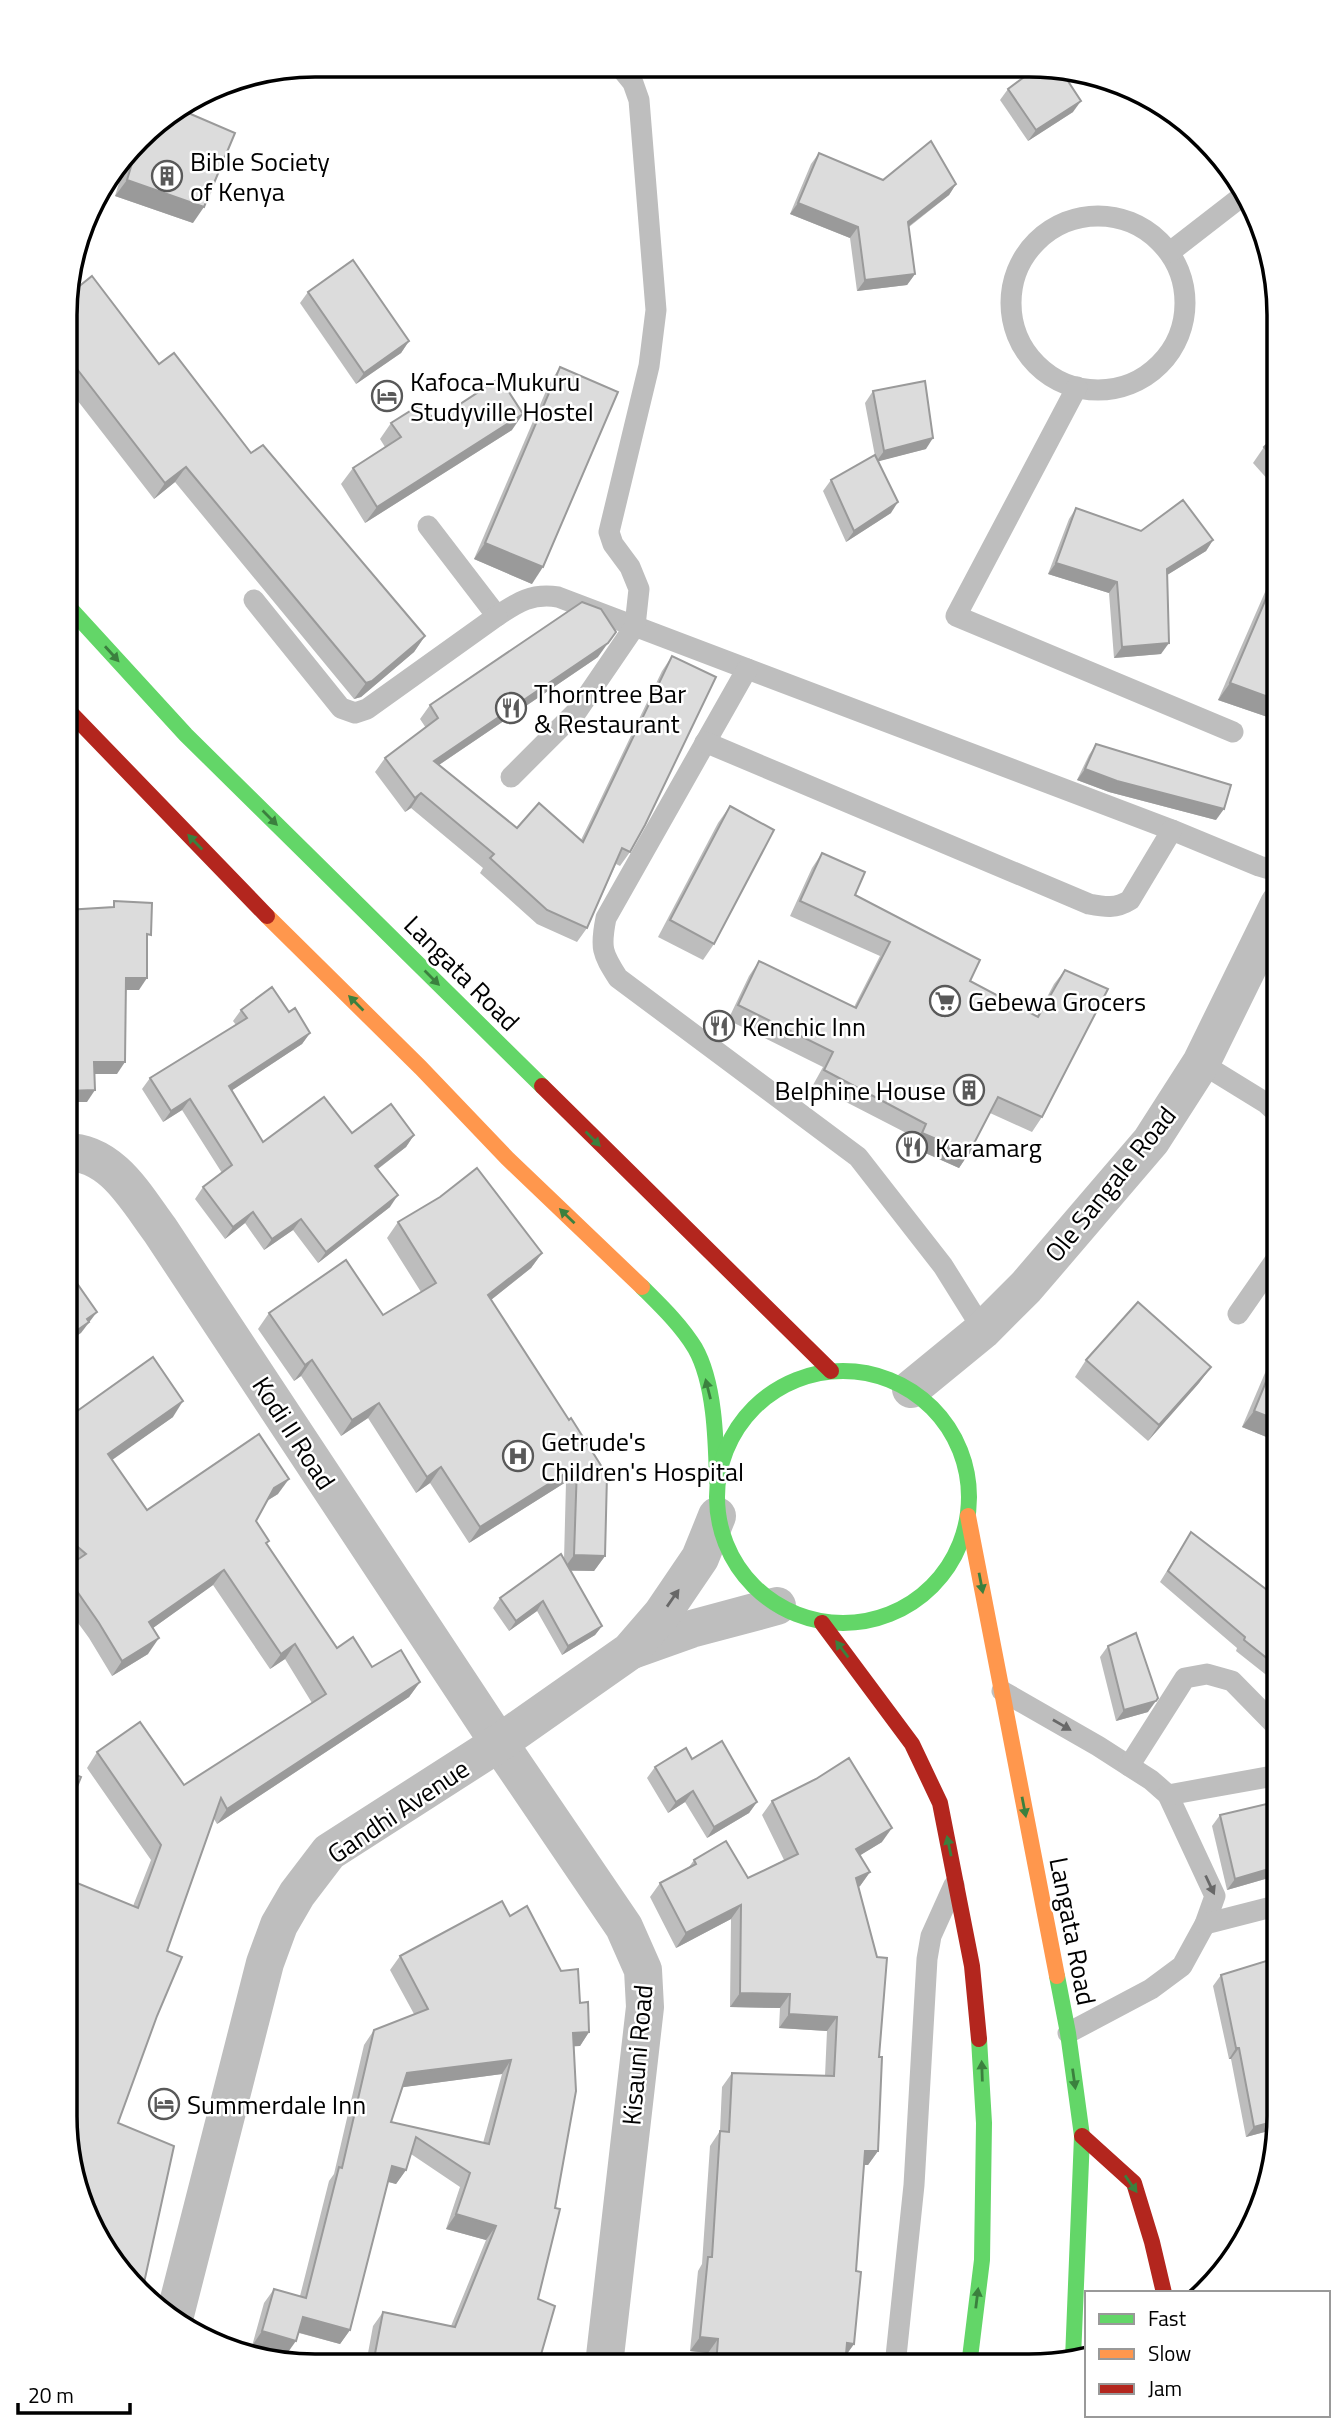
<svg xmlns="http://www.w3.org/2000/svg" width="1344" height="2431" viewBox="0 0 1344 2431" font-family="'Titillium Web',sans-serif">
<rect width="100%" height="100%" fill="#fff"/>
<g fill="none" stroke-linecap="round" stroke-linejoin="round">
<!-- lane -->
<g stroke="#bebebe" stroke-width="21">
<circle cx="1098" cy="303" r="87"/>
<polyline points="1170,252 1241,197"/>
<polyline points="1077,387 956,616 1233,732"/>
<path d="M428,526L497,616C518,602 532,593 558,597L1172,830L1259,866L1279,872"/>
<polyline points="254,600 341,708 355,713 367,709 497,616"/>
<path d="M747,669L606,918C600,948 602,953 618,978L858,1157L943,1266L983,1330"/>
<path d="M705,742L1089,904C1105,907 1116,909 1130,900L1172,830"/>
<polyline points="511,777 577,711 635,626 639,589 630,567 613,544 609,532 649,366 656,310 639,100 633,83 620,67"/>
<polyline points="1201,1063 1266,1103 1279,1115"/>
<polyline points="1238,1314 1279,1255"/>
<polyline points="1002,1691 1098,1746 1151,1780 1168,1795 1215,1896 1205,1924 1182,1966 1151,1989 1068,2033"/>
<polyline points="1129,1766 1185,1678 1207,1674 1232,1681 1279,1729"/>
<polyline points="1168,1795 1279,1775"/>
<polyline points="1205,1924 1279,1905"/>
<polyline points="895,2366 914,2185 927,1959 931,1936 954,1885"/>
</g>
<!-- street -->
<g stroke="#bebebe" stroke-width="38">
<path d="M66,1152C112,1152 136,1198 160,1230L499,1743L624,1927L643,1970L645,2007L604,2365"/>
<polyline points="911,1389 983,1330 1026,1287 1151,1141 1201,1063 1279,904"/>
<polyline points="632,1650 691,1629 777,1606"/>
<polyline points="174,2319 265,1963 279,1925 297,1894 329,1852 499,1743 630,1651 662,1614 700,1558 717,1516"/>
</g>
<!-- fast -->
<g stroke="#63d668" stroke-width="16">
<polyline points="66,604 186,735 542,1086"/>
<path d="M642,1287C661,1306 681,1325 695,1348C715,1383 716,1442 717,1481"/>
<circle cx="843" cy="1497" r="126"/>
<polyline points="1057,1976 1068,2033 1082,2136 1073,2359"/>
<polyline points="969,2366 982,2260 984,2123 979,2039"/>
</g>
<!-- slow -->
<g stroke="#ff974d" stroke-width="16">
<polyline points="267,916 421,1068 507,1158 642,1287"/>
<polyline points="968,1516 1057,1976"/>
</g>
<!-- jam -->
<g stroke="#b3261e" stroke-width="16">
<polyline points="66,708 267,916"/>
<polyline points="542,1086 831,1371"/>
<polyline points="822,1623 912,1744 940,1803 972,1966 979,2039"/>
<polyline points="1082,2136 1134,2183 1152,2242 1164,2293"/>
</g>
</g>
<!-- wall -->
<g fill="#bdbdbd" fill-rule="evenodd">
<polygon points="1008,89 1073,112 1028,141 1000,100"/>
<polygon points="150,127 193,223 115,196 127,157"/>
<polygon points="819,153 883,180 956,184 949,195 909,227 915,274 907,285 857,291 850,238 790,214 811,164"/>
<polygon points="308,292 409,341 401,353 356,384 300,303"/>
<polygon points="67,296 159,364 251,453 425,636 414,652 361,697 354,699 175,482 154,499 67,387"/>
<polygon points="560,367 532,584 474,559 549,384"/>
<polygon points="873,391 926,449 878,461 891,513 846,542 823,491 831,480 875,456 865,403"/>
<polygon points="434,421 512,430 365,523 341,484 353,468 385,447 380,439 391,423"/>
<polygon points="1279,433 1279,492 1253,463 1264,447"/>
<polygon points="1076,508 1141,531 1213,540 1206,551 1167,575 1161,654 1114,658 1109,593 1048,574 1069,519"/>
<polygon points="1279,560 1279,716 1276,720 1218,700"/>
<polygon points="672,656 630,852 620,866 616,864 587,928 577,942 537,924 480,873 483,868 411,808 405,812 375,772 385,758 426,728 420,719 430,705 598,657 439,765 517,828 581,840 662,671"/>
<polygon points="1096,744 1216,820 1109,792 1077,780 1089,755"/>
<polygon points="730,806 714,944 703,960 658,937 718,823"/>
<polygon points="822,853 855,895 970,981 1037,1016 1054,984 1065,970 1042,1117 1032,1132 990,1113 969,1153 959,1168 912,1147 916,1138 813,1085 823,1067 728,1020 749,976 759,961 854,1007 880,956 790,916 812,868"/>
<polygon points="241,1010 289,1012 310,1033 302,1044 232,1090 263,1142 352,1133 414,1135 406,1147 378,1169 390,1207 318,1263 293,1230 264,1250 245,1223 225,1239 195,1199 203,1187 222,1173 182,1110 163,1122 142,1089 150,1078 236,1025 233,1021"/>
<polygon points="398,1222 542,1253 531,1268 491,1300 569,1420 605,1556 594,1571 570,1571 602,1626 595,1635 562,1655 537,1611 509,1631 493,1608 500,1598 564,1560 566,1482 469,1543 430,1483 416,1493 368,1418 341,1436 301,1376 294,1381 258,1329 269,1313 383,1315 421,1292 387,1238"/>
<polygon points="1279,1340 1279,1442 1242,1427"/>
<polygon points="1086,1360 1211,1367 1199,1383 1148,1441 1075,1377"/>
<polygon points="173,1417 112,1459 147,1510 278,1494 267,1501 256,1521 267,1544 337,1648 372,1667 420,1682 409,1697 217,1824 214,1819 78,2197 133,1906 151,1860 87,1768 97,1752 184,1785 312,1703 285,1659 270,1669 213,1585 153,1628 148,1654 112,1676 89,1638 65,1605 65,1568 70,1564 65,1560 66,1419"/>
<polygon points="1191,1532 1279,1599 1279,1685 1236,1651 1237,1648 1160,1582"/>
<polygon points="1108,1646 1148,1712 1116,1721 1100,1657"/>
<polygon points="692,1759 757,1802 749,1813 707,1838 685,1802 668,1813 647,1778 655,1767"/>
<polygon points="772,1801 882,1842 860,1855 870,1872 860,1886 859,1887 879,2057 878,2151 868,2165 864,2165 856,2271 854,2344 846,2355 845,2366 707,2365 708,2353 690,2351 698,2271 702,2264 710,2146 720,2131 722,2087 732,2073 825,2076 827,2031 779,2028 780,2008 730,2007 731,1919 676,1948 650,1897 660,1883 689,1867 694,1860 748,1878 784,1860 762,1815"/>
<polygon points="1220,1815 1279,1875 1227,1890 1212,1826"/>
<path d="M510,1916L561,1971L580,2003L589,2032L580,2046H574L538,2299V2365L366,2364L373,2326L383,2312L451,2326L486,2240L446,2229L460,2187L411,2154L406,2170L396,2184L388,2182L350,2330L340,2344L299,2333L286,2355L252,2346L264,2303L274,2289L300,2296L329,2181L334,2174L364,2045L374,2030L414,2014L390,1970L400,1956ZM502,2074L483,2143L391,2122L403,2087Z"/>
<polygon points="1279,1957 1279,1998 1271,2001 1279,2128 1246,2137 1231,2059 1229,2059 1213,1986 1221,1975"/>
</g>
<!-- shaded-wall -->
<g fill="#9a9a9a">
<polygon points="1081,101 1073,112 1028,141 1036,130"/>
<polygon points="127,180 204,207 193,223 115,196"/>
<polygon points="956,184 949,195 900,233 908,222"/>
<polygon points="798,203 858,227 850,238 790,214"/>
<polygon points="915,274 907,285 857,291 865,280"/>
<polygon points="409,341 401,353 356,384 364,373"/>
<polygon points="523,414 512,430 365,523 377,507"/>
<polygon points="933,438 926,449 876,462 884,451"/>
<polygon points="186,467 175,482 154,499 165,483"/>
<polygon points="898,502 891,513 846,542 854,531"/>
<polygon points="1213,540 1206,551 1159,580 1167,569"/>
<polygon points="485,543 543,567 532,584 474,559"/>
<polygon points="1056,563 1117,582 1109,593 1048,574"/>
<polygon points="425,636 414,652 361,697 354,699 366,683"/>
<polygon points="608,643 598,657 424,775 434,761"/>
<polygon points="1169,643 1161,654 1114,658 1122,647"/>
<polygon points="1230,683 1279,701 1279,716 1276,720 1218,700"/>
<polygon points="1085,769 1224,809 1216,820 1109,792 1077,780"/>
<polygon points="421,793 411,808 405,812 415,798"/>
<polygon points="126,978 147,978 139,990 117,990"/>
<polygon points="310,1033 302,1044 222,1097 229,1086"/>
<polygon points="94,1062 125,1062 117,1074 86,1074"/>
<polygon points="95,1090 87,1102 66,1102 66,1091"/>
<polygon points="190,1099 182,1110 163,1122 171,1111"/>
<polygon points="922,1133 969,1153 959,1168 912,1147"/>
<polygon points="414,1135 406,1147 367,1177 375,1166"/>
<polygon points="398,1195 390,1207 318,1263 326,1252"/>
<polygon points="253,1212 245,1223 225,1239 233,1227"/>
<polygon points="301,1219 293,1230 264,1250 272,1239"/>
<polygon points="542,1253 531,1268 477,1311 488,1295"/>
<polygon points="97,1312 81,1333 66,1343 66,1338 87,1319"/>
<polygon points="312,1360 301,1376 294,1381 305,1365"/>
<polygon points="1211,1367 1199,1383 1148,1441 1159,1425"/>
<polygon points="183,1401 173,1417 98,1470 108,1454"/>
<polygon points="379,1403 368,1418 341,1436 352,1420"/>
<polygon points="1254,1411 1279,1421 1279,1442 1242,1427"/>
<polygon points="577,1466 566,1482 469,1543 480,1527"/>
<polygon points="441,1467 430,1483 416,1493 427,1477"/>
<polygon points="289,1479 278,1494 263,1503 274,1488"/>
<polygon points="574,1555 605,1556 594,1571 563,1570"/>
<polygon points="224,1570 213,1585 139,1638 149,1622"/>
<polygon points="543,1601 537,1611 509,1631 516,1621"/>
<polygon points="602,1626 595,1635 562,1655 568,1646"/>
<polygon points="159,1638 148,1654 112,1676 122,1661"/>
<polygon points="295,1644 285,1659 270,1669 281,1654"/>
<polygon points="420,1682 409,1697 217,1824 227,1809"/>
<polygon points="1156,1701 1148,1712 1116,1721 1124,1710"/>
<polygon points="693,1791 685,1802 668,1813 676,1802"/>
<polygon points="757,1802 749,1813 707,1838 714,1827"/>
<polygon points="892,1828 882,1842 846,1864 856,1849"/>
<polygon points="1279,1866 1279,1875 1227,1890 1235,1879"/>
<polygon points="870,1872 860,1886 846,1892 856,1878"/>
<polygon points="741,1905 731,1919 676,1948 686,1933"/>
<polygon points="1279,1990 1279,1998 1260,2004 1268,1994"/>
<polygon points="740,1993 790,1994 780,2008 730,2007"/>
<polygon points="789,2014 837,2017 827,2031 779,2028"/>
<polygon points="589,2032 580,2046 563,2047 573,2033"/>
<polygon points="1236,2048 1239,2048 1231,2059 1229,2059"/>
<polygon points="511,2060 502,2074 397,2088 407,2073"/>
<polygon points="1279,2120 1279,2128 1246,2137 1254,2127"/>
<polygon points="865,2151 878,2151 868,2165 855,2165"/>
<polygon points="392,2166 406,2170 396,2184 382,2180"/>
<polygon points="456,2214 496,2226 486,2240 446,2229"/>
<polygon points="303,2317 350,2330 340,2344 293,2331"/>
<polygon points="262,2331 296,2341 286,2355 252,2346"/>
<polygon points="700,2337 718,2339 708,2353 690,2351"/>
<polygon points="847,2343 854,2344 844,2358"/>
</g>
<!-- building -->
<g fill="#dcdcdc" stroke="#9a9a9a" stroke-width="2" fill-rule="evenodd">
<polygon points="1035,69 1060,69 1081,101 1036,130 1008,89"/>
<polygon points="179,109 235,133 204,207 127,180 138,143 150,127"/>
<polygon points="931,141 956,184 908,222 915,274 865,280 858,227 798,203 819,153 883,180"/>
<polygon points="353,260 409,341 364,373 308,292"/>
<polygon points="92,276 159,364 174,353 251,453 263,445 425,636 372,681 366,683 186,467 165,483 67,356 67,296"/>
<polygon points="560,367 618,392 543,567 485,543"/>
<polygon points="500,378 523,414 377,507 353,468 401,437 391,423 423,403 434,421"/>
<polygon points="925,381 933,438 884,451 873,391"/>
<polygon points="1279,433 1279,464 1264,447"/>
<polygon points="875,455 898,502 854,531 831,480"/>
<polygon points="1183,500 1213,540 1167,569 1169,643 1122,647 1117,582 1056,563 1076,508 1141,531"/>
<polygon points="1279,568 1279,701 1230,683"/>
<polygon points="582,602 601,609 616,632 608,643 434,761 517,828 539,803 583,842 672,656 716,677 645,825 630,852 622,848 587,928 547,910 490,858 494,854 421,793 415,798 385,758 438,718 430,705"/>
<polygon points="1096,744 1231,785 1224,809 1117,781 1085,769"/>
<polygon points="730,806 774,830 714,944 670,920"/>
<polygon points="822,853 865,872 855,895 980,960 970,981 1038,1017 1065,970 1108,989 1042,1117 998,1097 969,1153 922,1133 926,1124 824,1070 833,1052 738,1005 759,961 856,1008 890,942 800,901"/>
<polygon points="114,901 152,903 151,935 147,934 147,978 126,978 125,1062 94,1062 95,1090 66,1091 66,910 114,907"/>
<polygon points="272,987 289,1012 295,1008 310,1033 229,1086 263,1142 324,1097 352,1133 391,1104 414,1135 375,1166 398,1195 326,1252 301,1219 272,1239 253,1212 233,1227 203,1187 232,1165 190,1099 171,1111 150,1078 247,1018 241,1010"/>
<polygon points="477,1168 542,1253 488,1295 569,1420 571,1418 607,1475 605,1556 574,1555 577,1466 480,1527 441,1467 427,1477 379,1403 352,1420 312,1360 305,1365 269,1313 346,1260 383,1315 436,1283 398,1222 440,1197"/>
<polygon points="67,1269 97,1312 87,1319 89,1322 66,1338 66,1270"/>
<polygon points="1138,1302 1211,1367 1159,1425 1086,1360"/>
<polygon points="1279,1350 1279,1421 1254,1411"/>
<polygon points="153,1357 183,1401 108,1454 147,1510 259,1434 289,1479 274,1488 256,1521 269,1541 266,1543 337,1648 353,1637 372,1667 401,1650 420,1682 227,1809 221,1798 167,1951 182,1957 157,2016 118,2123 174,2146 142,2292 78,2197 65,2116 65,1878 138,1908 161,1845 97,1752 140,1722 184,1785 326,1694 295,1644 281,1654 224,1570 149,1622 159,1638 122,1661 99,1623 65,1574 65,1568 86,1554 65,1536 66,1419"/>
<polygon points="1191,1532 1279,1599 1279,1668 1244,1640 1245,1637 1168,1571"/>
<polygon points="561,1554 602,1626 568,1646 543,1601 516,1621 500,1598"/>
<polygon points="1136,1633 1158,1698 1156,1701 1124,1710 1108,1646"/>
<polygon points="722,1741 757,1802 714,1827 693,1791 676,1802 655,1767 686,1748 692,1759"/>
<polygon points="65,1758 74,1764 69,1772 81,1777 66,1813 65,1813"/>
<polygon points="849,1758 892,1828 856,1849 870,1872 856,1878 877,1957 887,1958 879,2057 882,2057 878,2151 865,2151 856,2271 861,2272 854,2344 847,2343 845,2366 716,2365 718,2339 700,2337 708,2257 712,2257 720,2131 729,2132 732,2073 834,2076 837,2017 789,2014 790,1994 740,1993 741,1905 686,1933 660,1883 696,1864 694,1860 726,1841 748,1878 798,1854 772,1801 816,1779"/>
<polygon points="1279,1801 1279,1866 1235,1879 1220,1815"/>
<path d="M502,1901L510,1916L527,1906L561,1971L578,1969L580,2003L588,2002L589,2032L573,2033L576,2091L555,2208L560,2209L538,2299L555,2306L538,2365L373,2364L383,2312L455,2327L496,2226L456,2214L470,2173L416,2137L406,2170L392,2166L350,2330L303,2317L296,2341L262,2331L274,2289L306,2298L339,2167L342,2168L374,2030L428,2009L400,1956ZM511,2060L489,2144L391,2122L407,2073Z"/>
<polygon points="1279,1957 1279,1990 1268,1994 1279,2021 1279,2120 1254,2127 1239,2048 1236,2048 1221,1975"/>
</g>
<!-- one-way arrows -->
<defs><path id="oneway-solid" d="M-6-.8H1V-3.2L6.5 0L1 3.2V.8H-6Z" transform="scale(1.75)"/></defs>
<g fill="#3b803e">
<use href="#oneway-solid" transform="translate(112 654) rotate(48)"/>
<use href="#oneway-solid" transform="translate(270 818) rotate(45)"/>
<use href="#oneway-solid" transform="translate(195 842) rotate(-134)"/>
<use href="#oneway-solid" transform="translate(432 978) rotate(45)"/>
<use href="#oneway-solid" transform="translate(356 1003) rotate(-135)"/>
<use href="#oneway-solid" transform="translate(593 1139) rotate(45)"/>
<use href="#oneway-solid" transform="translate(567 1216) rotate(-136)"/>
<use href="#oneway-solid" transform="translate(708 1389) rotate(-104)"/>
<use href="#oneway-solid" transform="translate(981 1583) rotate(79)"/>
<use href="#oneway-solid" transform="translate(842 1649) rotate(-127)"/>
<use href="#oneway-solid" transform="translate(1024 1807) rotate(79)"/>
<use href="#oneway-solid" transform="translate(949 1846) rotate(-102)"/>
<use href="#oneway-solid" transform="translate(982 2071) rotate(-92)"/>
<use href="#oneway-solid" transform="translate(1074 2079) rotate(82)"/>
<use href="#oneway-solid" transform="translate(1131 2184) rotate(55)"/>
<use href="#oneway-solid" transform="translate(977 2298) rotate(-83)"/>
</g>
<g fill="#686868">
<use href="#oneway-solid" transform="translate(673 1598) rotate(-55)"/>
<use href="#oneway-solid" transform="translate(1062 1725) rotate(30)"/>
<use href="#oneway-solid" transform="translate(1210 1885) rotate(65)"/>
</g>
<!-- icons -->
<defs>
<g id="building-ring" transform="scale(1.575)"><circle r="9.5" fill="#fff" stroke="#595959" stroke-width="1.5"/><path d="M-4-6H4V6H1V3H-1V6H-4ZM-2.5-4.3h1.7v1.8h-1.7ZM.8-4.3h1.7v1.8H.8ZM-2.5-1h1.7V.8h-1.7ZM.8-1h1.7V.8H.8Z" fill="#595959"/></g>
<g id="hotel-ring" transform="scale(1.575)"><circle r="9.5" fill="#fff" stroke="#595959" stroke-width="1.5"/><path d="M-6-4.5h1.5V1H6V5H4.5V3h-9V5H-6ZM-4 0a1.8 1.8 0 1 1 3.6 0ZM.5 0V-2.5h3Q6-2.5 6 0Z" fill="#595959"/></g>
<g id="restaurant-ring" transform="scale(1.575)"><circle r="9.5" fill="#fff" stroke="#595959" stroke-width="1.5"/><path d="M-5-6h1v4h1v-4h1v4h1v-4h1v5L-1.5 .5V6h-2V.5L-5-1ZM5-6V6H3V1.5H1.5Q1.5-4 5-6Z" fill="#595959"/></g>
<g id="supermarket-ring" transform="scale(1.575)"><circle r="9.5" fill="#fff" stroke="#595959" stroke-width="1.5"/><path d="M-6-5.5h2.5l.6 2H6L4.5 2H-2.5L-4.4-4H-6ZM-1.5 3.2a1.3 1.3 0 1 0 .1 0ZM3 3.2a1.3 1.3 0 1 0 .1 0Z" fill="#595959"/></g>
<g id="hospital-ring" transform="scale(1.575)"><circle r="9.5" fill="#fff" stroke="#595959" stroke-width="1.5"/><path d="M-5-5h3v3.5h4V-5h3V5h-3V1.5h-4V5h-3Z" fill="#595959"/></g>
</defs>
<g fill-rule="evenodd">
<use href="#building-ring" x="167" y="176"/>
<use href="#hotel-ring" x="387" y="396"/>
<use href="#restaurant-ring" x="511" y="708"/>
<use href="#supermarket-ring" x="945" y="1001"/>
<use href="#restaurant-ring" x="719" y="1026"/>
<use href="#building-ring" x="969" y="1090"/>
<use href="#restaurant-ring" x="912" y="1147"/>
<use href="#hospital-ring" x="518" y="1456"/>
<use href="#hotel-ring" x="164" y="2104"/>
</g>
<g text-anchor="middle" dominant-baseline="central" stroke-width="5" stroke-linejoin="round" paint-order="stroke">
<!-- poi labels -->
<g font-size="26" fill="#000" stroke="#fff" text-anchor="start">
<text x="190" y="161">Bible Society<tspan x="190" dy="30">of Kenya</tspan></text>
<text x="410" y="381">Kafoca-Mukuru<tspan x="410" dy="30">Studyville Hostel</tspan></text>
<text x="534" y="693">Thorntree Bar<tspan x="534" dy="30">&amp; Restaurant</tspan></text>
<text x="968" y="1001">Gebewa Grocers</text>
<text x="742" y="1026">Kenchic Inn</text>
<text x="946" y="1090" text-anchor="end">Belphine House</text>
<text x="935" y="1147">Karamarg</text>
<text x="541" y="1441">Getrude's<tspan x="541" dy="30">Children's Hospital</tspan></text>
<text x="187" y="2104">Summerdale Inn</text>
</g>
<!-- street labels -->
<g font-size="26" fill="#000" stroke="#fff">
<text transform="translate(462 973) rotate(45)">Langata Road</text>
<text transform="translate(1110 1184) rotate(-51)">Ole Sangale Road</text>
<text transform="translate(294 1433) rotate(57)">Kodi II Road</text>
<text transform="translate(398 1811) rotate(-34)">Gandhi Avenue</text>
<text transform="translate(1073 1931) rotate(79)">Langata Road</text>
<text transform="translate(637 2055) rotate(-85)">Kisauni Road</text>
</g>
</g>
<!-- crop -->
<path d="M0 0H1344V2431H0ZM315 77H1029A238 238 0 0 1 1267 315V2116A238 238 0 0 1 1029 2354H315A238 238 0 0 1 77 2116V315A238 238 0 0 1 315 77Z" fill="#fff" fill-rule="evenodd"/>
<path fill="none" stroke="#000" stroke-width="3.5" d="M315 77H1029A238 238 0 0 1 1267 315V2116A238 238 0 0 1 1029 2354H315A238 238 0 0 1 77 2116V315A238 238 0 0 1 315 77Z"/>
<!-- legend -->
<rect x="1085" y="2291" width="245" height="126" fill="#ffffff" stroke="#999999" stroke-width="2"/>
<rect x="1099" y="2314" width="35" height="10" fill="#63d668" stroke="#999999" stroke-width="2"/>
<text x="1148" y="2326" font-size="21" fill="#000000">Fast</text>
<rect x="1099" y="2349" width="35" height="10" fill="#ff974d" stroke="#999999" stroke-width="2"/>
<text x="1148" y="2361" font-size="21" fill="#000000">Slow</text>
<rect x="1099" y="2384" width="35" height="10" fill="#b3261e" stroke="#999999" stroke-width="2"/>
<text x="1148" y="2396" font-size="21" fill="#000000">Jam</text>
<!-- scale -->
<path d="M18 2403v10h112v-10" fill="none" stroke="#000000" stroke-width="3.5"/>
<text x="28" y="2403" font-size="21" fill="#000000" stroke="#ffffff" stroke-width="5" paint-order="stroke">20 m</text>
</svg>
